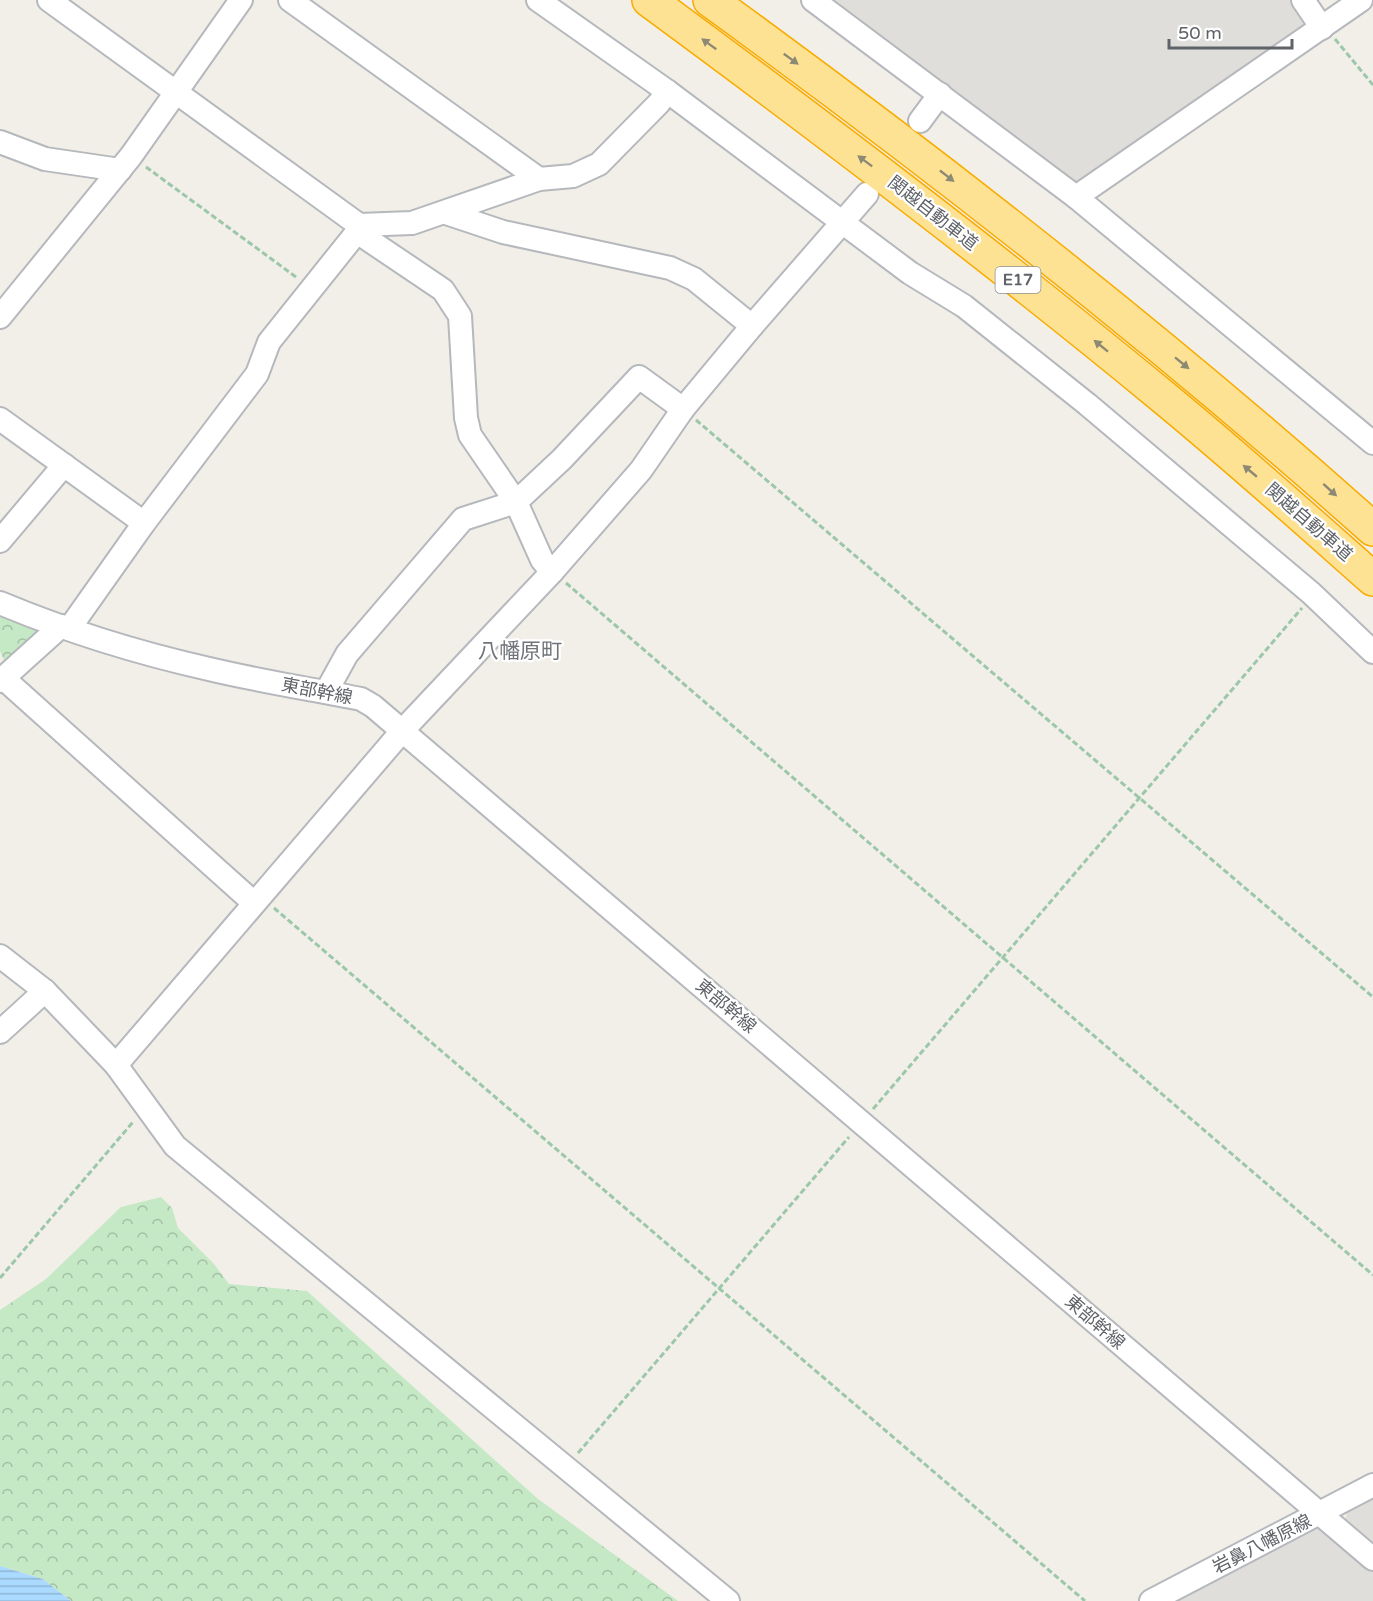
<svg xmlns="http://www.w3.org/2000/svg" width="1373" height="1601" viewBox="0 0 1373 1601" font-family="'Varela Round','Noto Sans JP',sans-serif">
<defs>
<pattern id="forest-crowns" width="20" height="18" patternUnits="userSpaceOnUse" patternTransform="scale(1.5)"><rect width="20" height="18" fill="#c5e8c5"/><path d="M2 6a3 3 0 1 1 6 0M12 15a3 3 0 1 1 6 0" fill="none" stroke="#a3c0a4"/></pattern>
<pattern id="water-rules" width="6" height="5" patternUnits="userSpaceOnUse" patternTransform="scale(1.5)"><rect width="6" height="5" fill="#aadaff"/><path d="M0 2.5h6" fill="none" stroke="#8eb4d2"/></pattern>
</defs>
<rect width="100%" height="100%" fill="#f1efe8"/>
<!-- industrial -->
<g fill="#e0deda">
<polygon points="831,0 1292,0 1309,25 1076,182"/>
<polygon points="1373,1498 1373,1546 1345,1523 1347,1511"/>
<polygon points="1312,1528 1324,1529 1373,1570 1373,1601 1175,1601 1235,1569 1239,1570"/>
</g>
<!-- forest -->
<g fill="url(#forest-crowns)">
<polygon points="0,615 46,633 7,667 0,651"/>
<polygon points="161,1197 172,1208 178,1228 214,1264 229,1284 307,1291 538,1499 678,1601 71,1601 43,1579 0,1566 0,1310 46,1279 121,1207"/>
</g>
<!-- water -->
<polygon fill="url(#water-rules)" points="0,1566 43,1579 71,1601 0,1601"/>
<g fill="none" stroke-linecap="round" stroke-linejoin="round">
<!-- minor casing -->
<g stroke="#b5b8bc" stroke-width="26">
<g id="minor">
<polyline points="49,0 359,225 412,223 539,179 573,176 599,164 659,103 667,91"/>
<polyline points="290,0 539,179"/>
<polyline points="538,0 667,91 910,273 964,306 1087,404 1311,593 1373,652"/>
<polyline points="813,0 1076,197 1373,443"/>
<polyline points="1303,0 1322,28"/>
<polyline points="920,121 940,94"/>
<polyline points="0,142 45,159 120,170"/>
<polyline points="1076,197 1361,0"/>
<polyline points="446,213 503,232 670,268 694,279 752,326"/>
<polyline points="357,232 443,290 460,316 466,418 470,435 516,502 542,560 552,572"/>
<polyline points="0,317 131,156 241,0"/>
<polyline points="0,419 144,523"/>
<polyline points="0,541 64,465"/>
<path d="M0,603C67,631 138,653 209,669C259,681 311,689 361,699L373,706L1373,1559"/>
<polyline points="69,629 144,523 257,374 269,342 357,232 359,225"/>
<polyline points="3,678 254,903"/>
<polyline points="0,681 61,626"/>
<polyline points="326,692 347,654 463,519 516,502 562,459 639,377 683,409"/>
<polyline points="0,956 45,991 116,1065 175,1146 728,1601"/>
<polyline points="0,1032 45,991"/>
<polyline points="116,1065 403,730 552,572 641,470 683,409 752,326 867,194"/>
<polyline points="1151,1601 1373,1485"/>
</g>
</g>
<!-- highway casing -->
<g stroke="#f9ab00" stroke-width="36">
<g id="highway">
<path d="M649,0C823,128 995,258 1162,396C1234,455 1303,517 1373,579"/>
<path d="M710,0C939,166 1161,340 1373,529"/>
</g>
</g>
<!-- path -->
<g stroke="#9cc7a9" stroke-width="3" stroke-dasharray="6 3" stroke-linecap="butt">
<polyline points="1335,39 1373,85"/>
<polyline points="146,167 296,277"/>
<polyline points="696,420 1373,997"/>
<polyline points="566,583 1373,1275"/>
<polyline points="274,908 1085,1601"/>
<polyline points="873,1109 1302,608"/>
<polyline points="0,1278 133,1122"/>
<polyline points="578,1453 849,1137"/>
</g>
<!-- minor -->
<use href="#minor" stroke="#fff" stroke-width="22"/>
<!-- highway -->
<use href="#highway" stroke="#fde293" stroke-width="33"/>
</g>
<!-- one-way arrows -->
<defs><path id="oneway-solid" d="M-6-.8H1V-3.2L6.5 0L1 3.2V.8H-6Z" transform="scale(1.5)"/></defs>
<g fill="#8e8975">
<use href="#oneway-solid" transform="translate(709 44) rotate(-144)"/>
<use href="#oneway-solid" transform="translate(791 59) rotate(36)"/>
<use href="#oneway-solid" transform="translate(865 161) rotate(-143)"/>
<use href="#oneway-solid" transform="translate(947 176) rotate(38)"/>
<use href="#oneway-solid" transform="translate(1101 346) rotate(-141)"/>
<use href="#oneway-solid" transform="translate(1182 363) rotate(39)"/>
<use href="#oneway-solid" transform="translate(1250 471) rotate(-140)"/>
<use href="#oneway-solid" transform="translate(1330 490) rotate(42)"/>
</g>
<g text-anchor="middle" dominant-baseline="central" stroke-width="4.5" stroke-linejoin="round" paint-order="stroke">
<!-- shield labels -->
<rect fill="#fff" stroke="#8f9295" stroke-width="1.5" x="995.5" y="267" width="45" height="26" rx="4.5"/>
<g font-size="16" font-weight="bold" fill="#5f6368">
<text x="1018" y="280">E17</text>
</g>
<!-- street labels -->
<g font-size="18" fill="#5f6368" stroke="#fff">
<text transform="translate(933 213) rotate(38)">関越自動車道</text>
<text transform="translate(1309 522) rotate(41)">関越自動車道</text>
<text transform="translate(317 691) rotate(11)">東部幹線</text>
<text transform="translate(726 1006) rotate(40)">東部幹線</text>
<text transform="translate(1095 1322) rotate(41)">東部幹線</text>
<text transform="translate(1262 1544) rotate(-27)">岩鼻八幡原線</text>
</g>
<!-- quarter labels -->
<g font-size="21" fill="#70757a" stroke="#fff">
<text x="520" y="651">八幡原町</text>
</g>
</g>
<!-- scale -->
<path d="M1169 39v9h123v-9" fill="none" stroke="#5f6368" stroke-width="3"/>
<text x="1178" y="39" font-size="18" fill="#5f6368" stroke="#ffffff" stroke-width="4.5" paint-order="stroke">50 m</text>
</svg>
